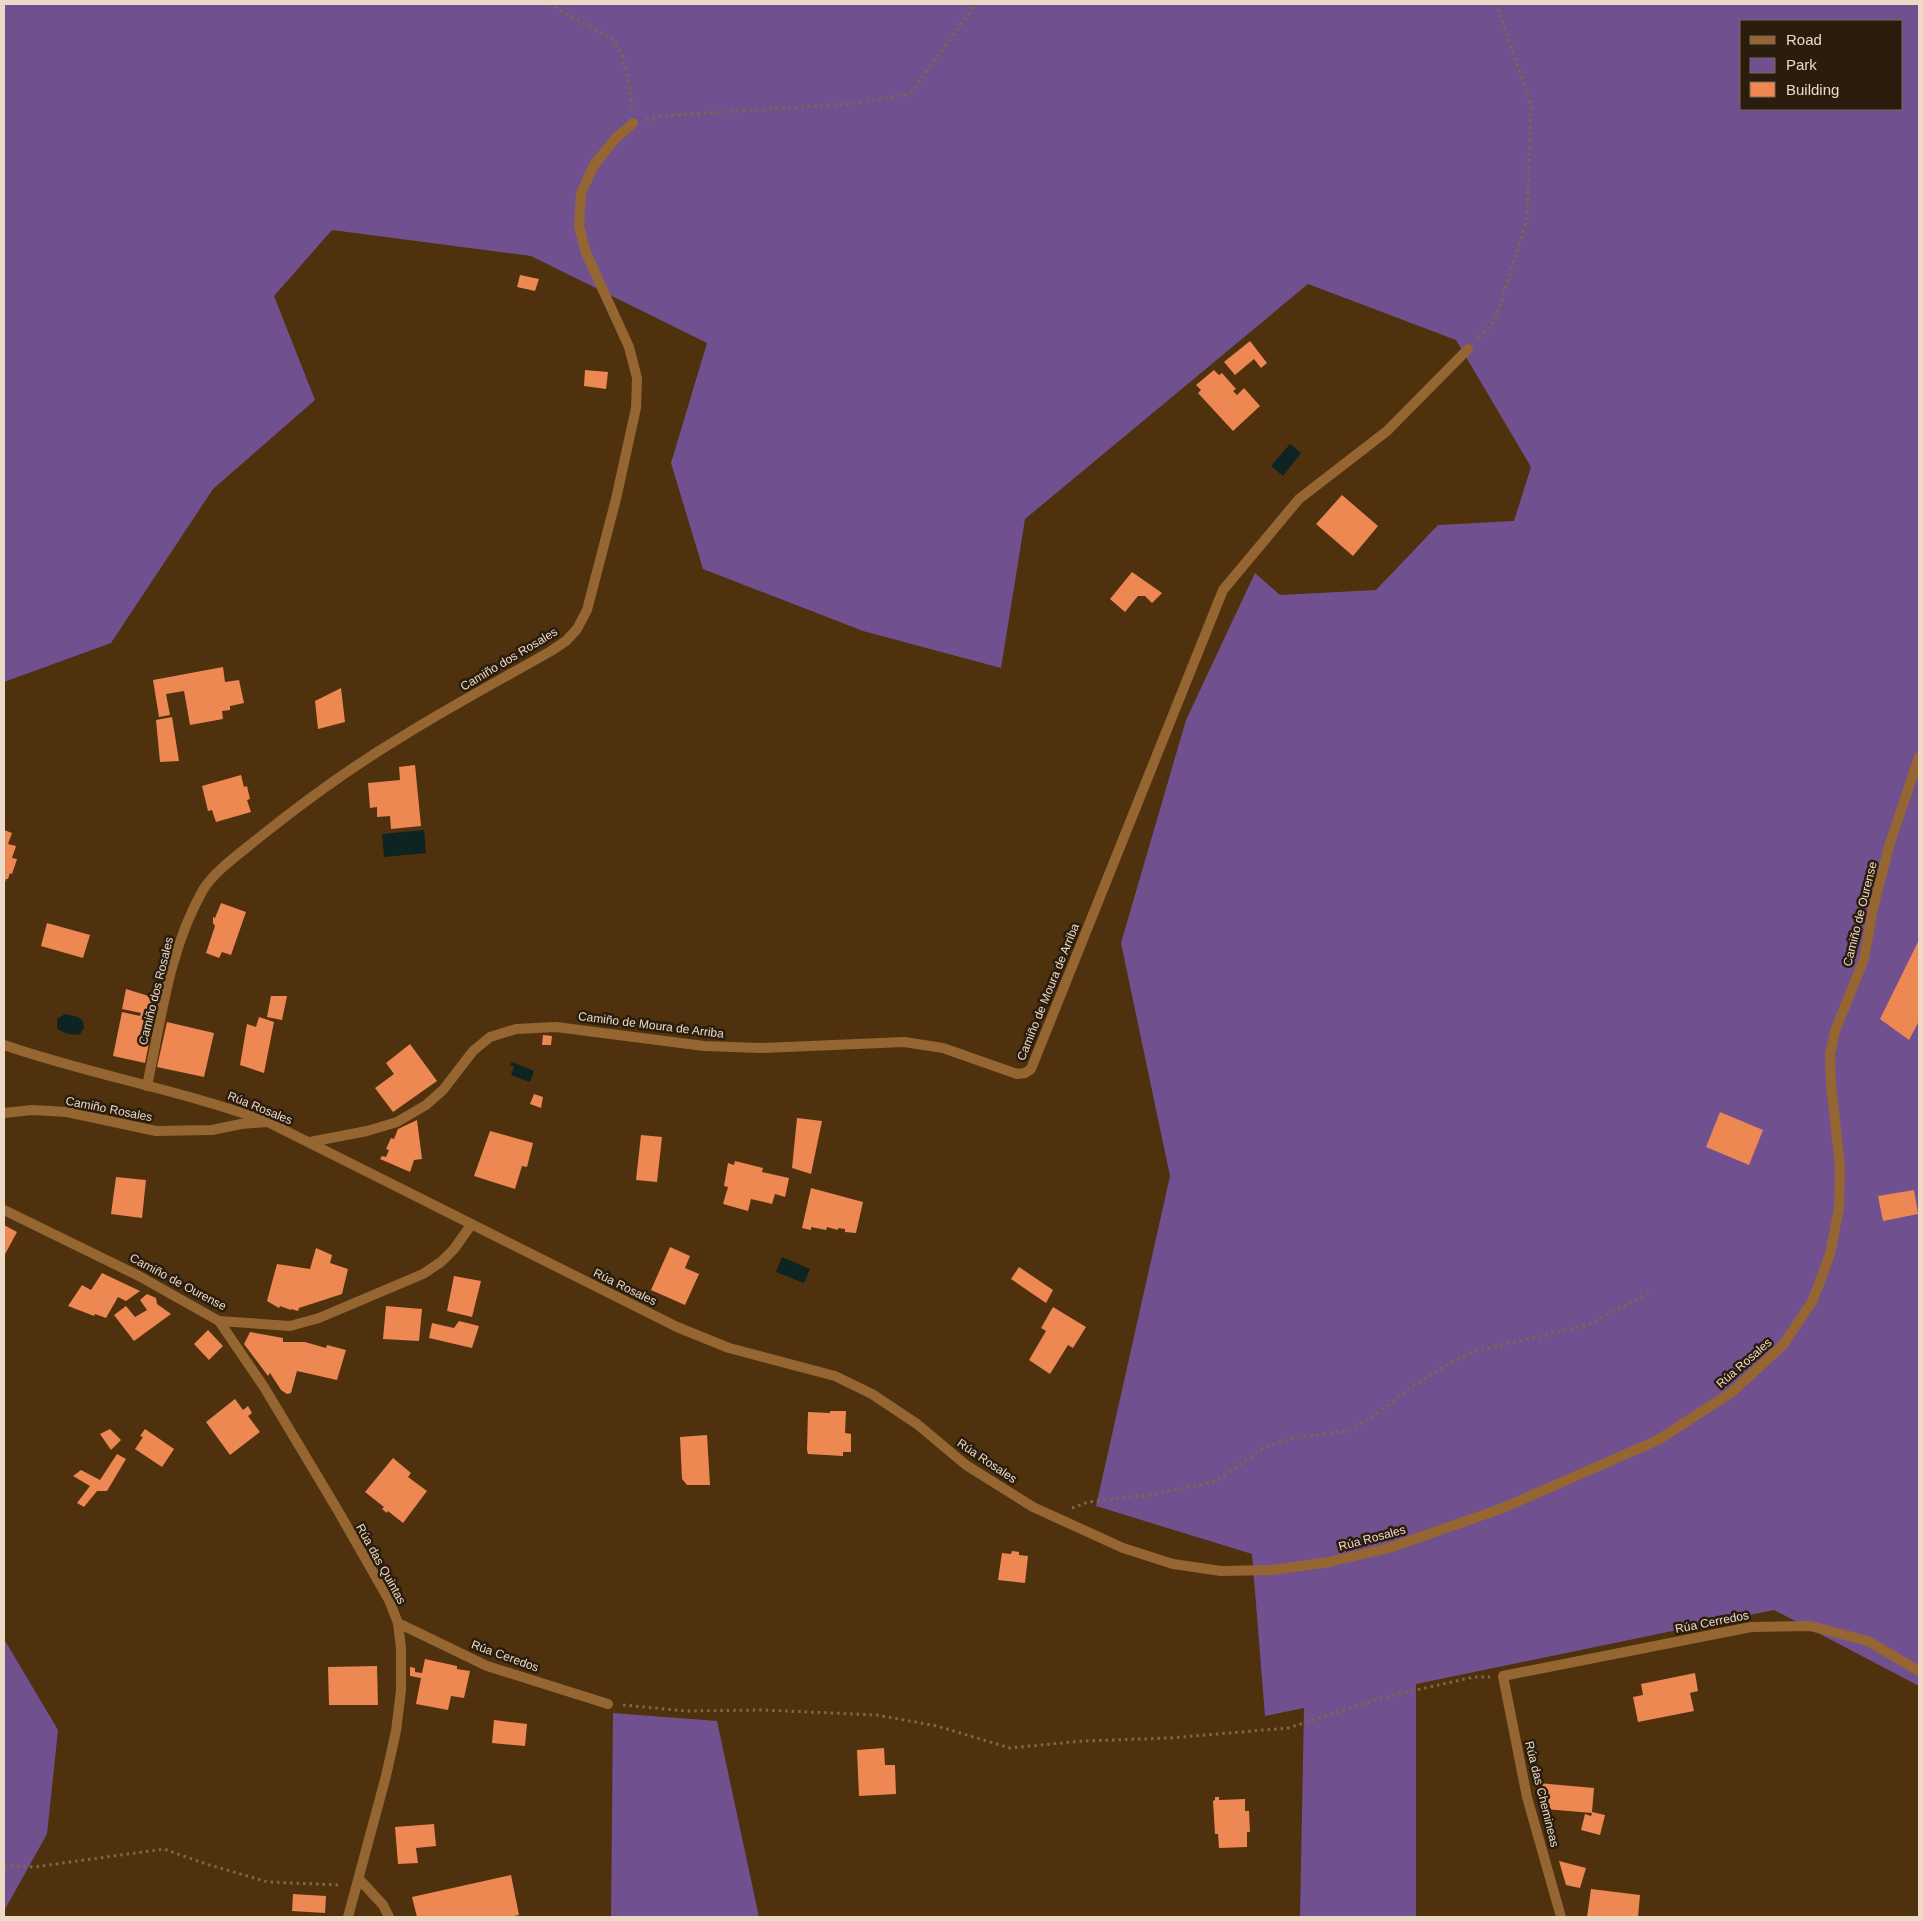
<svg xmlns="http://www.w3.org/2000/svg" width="1923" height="1921" viewBox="0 0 1923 1921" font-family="Helvetica,sans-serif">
<rect width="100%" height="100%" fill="#4f310d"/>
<!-- green -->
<g fill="#715090" fill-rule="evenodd">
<path d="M4,4H1919V1686L1774,1610L1416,1684V1917H1300L1304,1708L1265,1716L1252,1554L1096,1506L1170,1176L1121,943L1186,720L1255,573L1280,595L1376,590L1438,525L1514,521L1531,467L1456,340L1308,284L1025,519L1001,668L863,631L703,569L671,463L707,343L531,256L332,230L274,296L315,400L213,489L111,643L4,682ZM1742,21H1902V109H1742Z"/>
<polygon points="4,1639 58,1730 47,1834 4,1911"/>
<polygon points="613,1713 717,1721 759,1917 611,1917"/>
</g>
<!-- water -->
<g fill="#0e2422">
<polygon points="1290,444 1301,453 1283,476 1271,466"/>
<polygon points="424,830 426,853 384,857 382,834"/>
<path d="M65,1014L78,1017L83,1021L84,1028L80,1034C73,1036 62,1033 57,1028V1019Z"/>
<polygon points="512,1062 534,1071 530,1082 511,1075 514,1067 510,1065"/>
<polygon points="782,1257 810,1269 804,1283 776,1272"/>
</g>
<!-- building -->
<g fill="#ed8853">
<polygon points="520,275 539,279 535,291 517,287"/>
<polygon points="1250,341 1267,363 1261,368 1254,359 1235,375 1224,362"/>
<polygon points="585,370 608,372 606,389 584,386"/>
<polygon points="1214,370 1219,375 1222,373 1236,389 1233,391 1237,395 1244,388 1260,406 1233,431 1198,393 1201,390 1196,385"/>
<polygon points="1342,495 1378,526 1353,556 1316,524"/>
<polygon points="1132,572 1162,593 1152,603 1145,596 1138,596 1125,612 1110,599"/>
<polygon points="223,667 225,682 239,680 244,703 230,706 230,710 222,711 223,719 190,725 184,691 166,694 170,715 159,717 153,680"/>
<polygon points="341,688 345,722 318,729 315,701"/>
<polygon points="172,717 179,761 160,762 156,720"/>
<polygon points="415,765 421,826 391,829 390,816 377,817 377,807 370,808 368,783 400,780 399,767"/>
<polygon points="241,775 244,787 247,786 250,799 247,800 251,812 216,822 212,810 208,811 202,786"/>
<polygon points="4,830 12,833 8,844 16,846 12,858 17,859 12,874 10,873 8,879 6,879 4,885"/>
<polygon points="221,903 246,912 231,955 222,952 219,958 206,953 215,926 213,923 213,917 215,918"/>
<polygon points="47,923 90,935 83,958 41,946"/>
<polygon points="1919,940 1919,1021 1909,1040 1880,1019"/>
<polygon points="126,989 155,998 152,1015 154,1015 154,1018 151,1018 149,1022 148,1022 146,1032 151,1033 145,1063 113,1056 122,1012 140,1016 141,1013 122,1009"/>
<polygon points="271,996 287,996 282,1020 267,1017"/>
<polygon points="259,1017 274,1022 264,1073 240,1065 247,1024 256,1027"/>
<polygon points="167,1022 214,1033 204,1077 157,1067"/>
<polygon points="543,1035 552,1036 551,1045 542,1045"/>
<polygon points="410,1044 437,1081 393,1112 375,1088 394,1074 386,1063"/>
<polygon points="534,1094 543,1097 541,1108 530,1104"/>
<polygon points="1720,1112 1763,1130 1749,1165 1706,1147"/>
<polygon points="797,1118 822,1121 811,1174 792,1168"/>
<polygon points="417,1120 422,1159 414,1160 410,1172 380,1159 382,1156 386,1157 389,1150 386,1149 391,1138 394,1139 398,1129"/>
<polygon points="490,1131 533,1143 527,1167 522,1166 515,1189 474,1176"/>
<polygon points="641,1135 662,1137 657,1182 636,1180"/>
<polygon points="735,1161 763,1168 762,1172 789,1178 785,1197 775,1194 772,1204 751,1199 748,1211 723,1204 728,1187 724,1186 728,1163 734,1165"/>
<polygon points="116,1177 146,1180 142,1218 111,1214"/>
<polygon points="811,1188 863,1202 856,1233 845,1232 845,1229 838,1228 838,1230 827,1227 826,1230 811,1227 811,1230 802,1228"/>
<polygon points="1914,1190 1918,1214 1883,1221 1878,1196"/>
<polygon points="4,1225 17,1232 4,1256"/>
<polygon points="670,1247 690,1256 685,1268 699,1274 685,1305 651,1290"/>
<polygon points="316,1248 332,1255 330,1263 348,1269 342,1294 299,1308 298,1311 291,1309 291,1310 280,1306 279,1308 267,1301 277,1264 310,1269"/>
<polygon points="1019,1267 1053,1290 1046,1303 1011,1279"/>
<polygon points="102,1273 140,1291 126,1301 118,1297 106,1318 95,1314 94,1316 68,1306 82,1285 91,1290"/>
<polygon points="454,1276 481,1281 472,1317 447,1311"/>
<polygon points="147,1294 156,1298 157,1304 171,1314 134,1341 114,1315 126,1306 135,1317 147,1310 140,1300"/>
<polygon points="386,1306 422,1309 419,1341 383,1339"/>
<polygon points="1053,1307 1086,1327 1073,1348 1068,1345 1050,1374 1029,1360 1046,1331 1041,1328"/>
<polygon points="459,1321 479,1326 472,1348 429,1338 432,1323 454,1328"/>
<polygon points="208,1330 223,1346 209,1360 194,1344"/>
<polygon points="250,1332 283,1338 283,1342 305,1342 326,1348 327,1345 346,1350 337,1380 297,1371 291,1393 287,1394 281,1390 270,1373 268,1376 244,1344"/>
<polygon points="235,1399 243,1410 248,1406 252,1413 248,1416 260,1432 230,1455 206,1422"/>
<polygon points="830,1411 846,1411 845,1433 851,1434 851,1452 843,1452 843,1456 808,1454 807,1450 808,1412 830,1413"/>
<polygon points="110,1429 121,1440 111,1450 100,1434"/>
<polygon points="145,1429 174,1449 162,1467 135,1449 143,1437 140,1436"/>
<polygon points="707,1435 710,1485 687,1485 682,1479 680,1437"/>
<polygon points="117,1454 126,1459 107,1491 97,1491 84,1507 77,1503 90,1486 73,1476 81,1470 100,1480"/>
<polygon points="393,1458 411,1473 408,1477 427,1491 403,1523 388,1511 387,1513 382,1509 384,1507 365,1492"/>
<polygon points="1012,1551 1019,1552 1019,1555 1028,1556 1025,1583 998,1580 1002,1553 1011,1554"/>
<polygon points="425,1659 457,1666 457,1669 470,1671 464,1698 451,1696 448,1710 416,1704 421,1678 410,1676 410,1667 415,1668 415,1672 422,1673"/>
<polygon points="377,1666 378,1705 329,1705 328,1667"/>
<polygon points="1695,1673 1698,1691 1690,1693 1694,1711 1638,1722 1633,1697 1643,1695 1641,1684"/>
<polygon points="494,1720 527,1724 525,1746 492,1743"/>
<polygon points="884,1748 885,1765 895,1765 896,1794 859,1796 857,1750"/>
<polygon points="1538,1783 1594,1788 1592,1812 1605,1815 1600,1835 1581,1830 1585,1814 1591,1816 1592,1813 1545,1809"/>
<polygon points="1215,1797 1219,1797 1219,1800 1245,1799 1245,1811 1249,1811 1250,1832 1247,1832 1247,1847 1219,1848 1218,1834 1215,1834 1213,1801 1215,1800"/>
<polygon points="434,1824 436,1846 416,1848 418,1863 398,1864 395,1827"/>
<polygon points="1559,1861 1586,1868 1580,1888 1566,1885"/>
<polygon points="511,1875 519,1915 508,1917 417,1917 412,1897"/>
<polygon points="1591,1889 1640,1895 1638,1917 1587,1917"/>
<polygon points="293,1894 326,1896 325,1913 292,1911"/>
</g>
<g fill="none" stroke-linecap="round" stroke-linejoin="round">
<!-- path -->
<g stroke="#816647" stroke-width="3" stroke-dasharray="2.5 4" stroke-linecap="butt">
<polyline points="549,4 612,39 622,54 629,84 632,109"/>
<polyline points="646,120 662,116 848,104 910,94 976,4"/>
<polyline points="1478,338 1495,321 1527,220 1531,105 1496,4"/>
<polyline points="1072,1508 1088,1502 1156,1494 1216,1481 1265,1447 1293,1438 1348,1431 1374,1416 1414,1385 1450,1363 1476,1351 1587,1325 1652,1292"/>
<polyline points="623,1705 686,1711 763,1710 877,1715 937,1726 1010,1748 1083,1741 1170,1738 1288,1728 1385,1697 1474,1677 1490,1677"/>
<polyline points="4,1866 34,1867 164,1849 206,1864 268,1882 341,1885"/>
</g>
<!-- minor -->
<g stroke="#956632" stroke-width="10">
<path d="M147,1086C161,1020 169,949 203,890C214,871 243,851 261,836C306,800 353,766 403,736C451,706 502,679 551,651L566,641L577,629L587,610L616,499L636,408L637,378L629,347L586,253L579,226L581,193L594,165L615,139L633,123"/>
<polyline points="4,1113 32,1110 67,1112 156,1131 212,1130 241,1124 267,1122"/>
<polyline points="310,1142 367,1131 397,1122 426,1105 443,1090 473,1051 490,1037 516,1029 556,1027 704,1046 760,1048 904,1042 943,1048 1017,1074 1025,1073 1031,1069 1223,590 1299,499 1387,431 1468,349"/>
<polyline points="4,1210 139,1276 219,1321 290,1326 319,1318 423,1274 441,1262 454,1249 471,1225"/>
<polyline points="219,1321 264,1387 337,1509 389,1600 398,1623 401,1648 401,1690 396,1731 386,1776 348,1917"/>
<polyline points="398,1623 487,1666 608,1704"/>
<polyline points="359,1879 383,1905 389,1917"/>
<polyline points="1561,1917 1527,1797 1503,1676 1751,1627 1810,1626 1868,1641 1919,1671"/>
</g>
<!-- tertiary -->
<path stroke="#956632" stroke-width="10" d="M4,1045C91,1075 182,1090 268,1122L677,1327L729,1348L835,1376L872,1394L917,1424L966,1465L1033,1507L1123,1548L1173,1564L1221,1571L1272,1570L1329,1562L1389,1548L1503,1508L1658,1440L1732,1392L1783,1345L1813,1300L1830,1254L1839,1208L1840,1166L1831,1084L1830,1055L1835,1031L1864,959L1873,908L1890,843L1919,757"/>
</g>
<g text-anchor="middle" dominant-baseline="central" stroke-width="5" stroke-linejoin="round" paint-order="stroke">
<!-- street labels -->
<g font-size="12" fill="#ecd9c6" stroke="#2a1d0e">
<text transform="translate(509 659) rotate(-31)">Camiño dos Rosales</text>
<text transform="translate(1860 914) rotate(-76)">Camiño de Ourense</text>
<text transform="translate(156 991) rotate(-76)">Camiño dos Rosales</text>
<text transform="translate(1048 992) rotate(-68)">Camiño de Moura de Arriba</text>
<text transform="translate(651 1025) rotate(7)">Camiño de Moura de Arriba</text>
<text transform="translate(260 1108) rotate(22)">Rúa Rosales</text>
<text transform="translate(109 1109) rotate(11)">Camiño Rosales</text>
<text transform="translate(178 1282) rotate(28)">Camiño de Ourense</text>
<text transform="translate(625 1287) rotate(26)">Rúa Rosales</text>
<text transform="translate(1744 1363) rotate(-41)">Rúa Rosales</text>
<text transform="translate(987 1461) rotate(34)">Rúa Rosales</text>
<text transform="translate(1372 1538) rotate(-15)">Rúa Rosales</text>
<text transform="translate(381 1564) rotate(61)">Rúa das Quintas</text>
<text transform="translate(1712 1622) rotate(-11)">Rúa Cerredos</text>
<text transform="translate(505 1656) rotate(20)">Rúa Ceredos</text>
<text transform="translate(1542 1794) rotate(76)">Rúa das Chemineas</text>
</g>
</g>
<!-- border -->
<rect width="1923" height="1921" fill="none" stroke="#ecd9c6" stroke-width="10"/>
<!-- legend -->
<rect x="1740" y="20" width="162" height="90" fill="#2a1d0e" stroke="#786858"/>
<rect x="1750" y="36" width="25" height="8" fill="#956632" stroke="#786858"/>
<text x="1786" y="45" font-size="15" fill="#ecd9c6">Road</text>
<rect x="1750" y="58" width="25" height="15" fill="#715090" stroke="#786858"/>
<text x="1786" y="70" font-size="15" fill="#ecd9c6">Park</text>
<rect x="1750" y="82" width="25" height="15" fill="#ed8853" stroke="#786858"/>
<text x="1786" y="95" font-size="15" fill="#ecd9c6">Building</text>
</svg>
